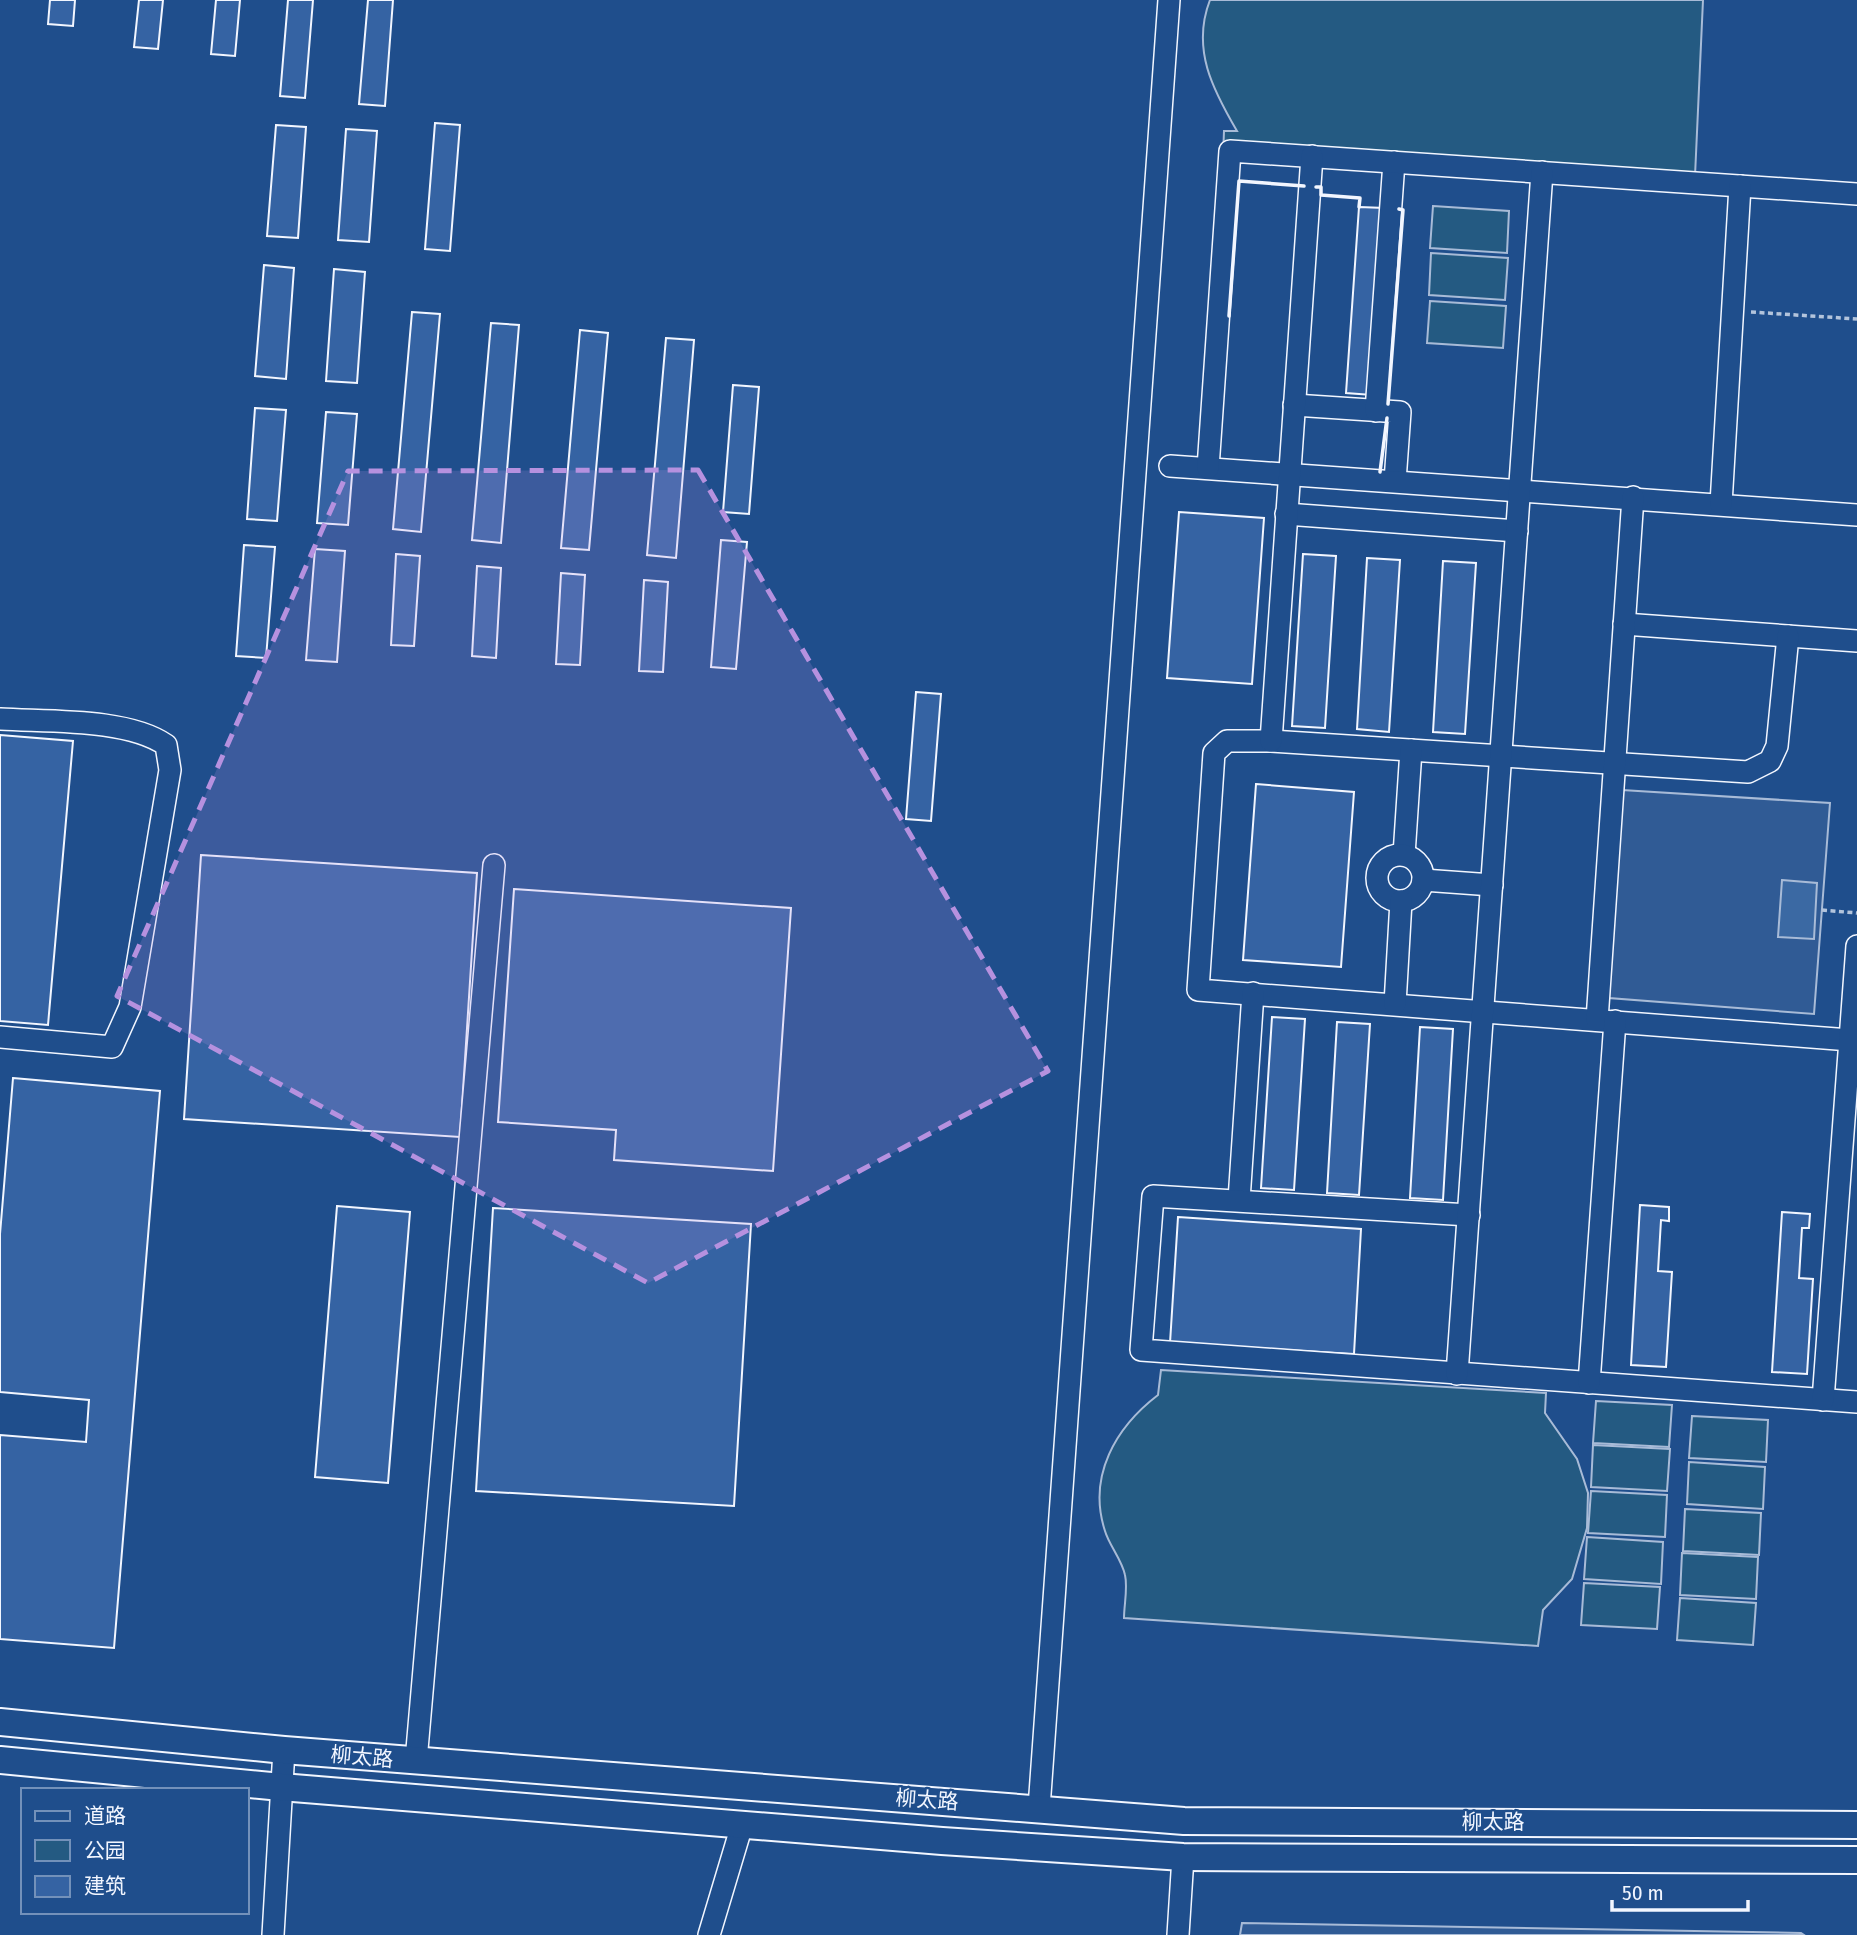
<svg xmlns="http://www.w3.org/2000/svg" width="1857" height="1935" viewBox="0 0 1857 1935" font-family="'Fira Sans Condensed','Noto Sans SC',sans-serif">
<rect width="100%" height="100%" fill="#1f4e8c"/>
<!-- green -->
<g fill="#245a82" stroke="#a8bbd7" stroke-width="2">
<path d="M1210,0H1703L1695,176L1223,157L1224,131H1237C1213,90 1191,49 1210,0Z"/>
<polygon points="1433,206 1509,211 1507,253 1430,248"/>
<polygon points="1431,253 1508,258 1505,300 1429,295"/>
<polygon points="1430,301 1506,306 1503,348 1427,343"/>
<path d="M1161,1370L1546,1393L1545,1413L1577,1459L1588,1493L1587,1528L1572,1579L1543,1610L1538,1646L1124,1618C1124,1605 1128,1588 1125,1575C1122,1560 1109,1545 1105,1531C1087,1476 1116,1427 1158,1395Z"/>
<polygon points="1596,1401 1672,1405 1669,1447 1593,1443"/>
<polygon points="1692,1416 1768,1420 1766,1462 1689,1458"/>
<polygon points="1593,1445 1670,1449 1667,1491 1591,1487"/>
<polygon points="1689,1462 1765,1467 1763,1509 1687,1504"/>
<polygon points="1591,1491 1667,1495 1665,1537 1588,1533"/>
<polygon points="1685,1509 1761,1513 1759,1555 1683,1551"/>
<polygon points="1587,1537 1663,1542 1661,1584 1584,1579"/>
<polygon points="1682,1553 1758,1557 1756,1599 1680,1595"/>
<polygon points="1584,1583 1660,1587 1657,1629 1581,1625"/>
<polygon points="1680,1598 1756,1603 1753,1645 1677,1640"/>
</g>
<!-- parking -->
<g fill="#305b95" stroke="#a8bbd7" stroke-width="2">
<polygon points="1622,790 1830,803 1814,1014 1609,998"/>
<polygon points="1242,1923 1801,1933 1804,1935 1240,1935"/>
</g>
<!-- water -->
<polygon fill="#3b69a3" stroke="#a8bbd7" stroke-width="2" points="1782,880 1817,883 1814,939 1778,937"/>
<!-- building -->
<g fill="#3563a3" stroke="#f2f6ff" stroke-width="2">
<polygon points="50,0 75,0 73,26 48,24"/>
<polygon points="139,0 163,0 158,49 134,47"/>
<polygon points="216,0 240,0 235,56 211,54"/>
<polygon points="288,0 313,0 305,98 280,96"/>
<polygon points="368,0 393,0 385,106 359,104"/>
<polygon points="435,123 460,125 450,251 425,249"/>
<polygon points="276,125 306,127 298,238 267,236"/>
<polygon points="346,129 377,131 369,242 338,240"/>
<polygon points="1359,207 1385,208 1372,395 1346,393"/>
<polygon points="264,265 294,268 286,379 255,376"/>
<polygon points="334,269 365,272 357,383 326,381"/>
<polygon points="412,312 440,314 421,532 393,529"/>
<polygon points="491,323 519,325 501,543 472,540"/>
<polygon points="580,330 608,333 589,550 561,548"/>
<polygon points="666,338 694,340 676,558 647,555"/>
<polygon points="733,385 759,387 749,514 723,512"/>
<polygon points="255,408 286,410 277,521 247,519"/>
<polygon points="326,412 357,414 348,525 317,523"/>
<polygon points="1179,512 1264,518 1252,684 1167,678"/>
<polygon points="721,540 747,542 736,669 711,667"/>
<polygon points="244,545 275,547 266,658 236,656"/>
<polygon points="315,549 345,551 337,662 306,660"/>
<polygon points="396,554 420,556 414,646 391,645"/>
<polygon points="1303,554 1336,556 1325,728 1292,726"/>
<polygon points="1367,558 1400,560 1389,732 1357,729"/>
<polygon points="1443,561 1476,563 1465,734 1433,732"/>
<polygon points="477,566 501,568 496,658 472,656"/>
<polygon points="561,573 585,575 580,665 556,664"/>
<polygon points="644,580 668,582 663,672 639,671"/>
<polygon points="916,692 941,694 931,821 906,819"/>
<polygon points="0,735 73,741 48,1025 0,1021"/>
<polygon points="1256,784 1354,792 1341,967 1243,960"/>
<polygon points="201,855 477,873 460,1137 184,1119"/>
<polygon points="514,889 791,908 773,1171 614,1160 616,1130 498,1122"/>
<polygon points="1272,1017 1305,1019 1294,1190 1261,1188"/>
<polygon points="1337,1022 1370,1024 1359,1195 1327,1193"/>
<polygon points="1420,1027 1453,1029 1443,1200 1410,1198"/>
<polygon points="13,1078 160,1091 114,1648 0,1639 0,1435 86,1442 89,1400 0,1392 0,1234"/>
<polygon points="1640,1205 1669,1207 1669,1221 1661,1220 1658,1271 1672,1272 1666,1367 1631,1365"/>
<polygon points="337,1206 410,1212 388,1483 315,1477"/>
<polygon points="493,1208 751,1224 734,1506 476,1491"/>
<polygon points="1782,1212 1810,1214 1809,1228 1802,1228 1799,1278 1813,1279 1807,1374 1772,1372"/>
<polygon points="1178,1217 1361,1229 1354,1354 1170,1343"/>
</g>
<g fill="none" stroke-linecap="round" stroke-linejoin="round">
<!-- minor casing -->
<g stroke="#f2f6ff" stroke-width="24">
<g id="minor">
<polyline points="1294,405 1400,412 1395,481"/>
<polyline points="1376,411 1394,162"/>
<polyline points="1170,466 1857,515"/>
<polyline points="1208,468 1230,151 1857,194"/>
<polyline points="1721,504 1740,186"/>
<polyline points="1286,514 1517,531"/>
<polyline points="1624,624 1857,641"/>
<polyline points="1788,636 1777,746 1770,761 1748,772 1271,741 1227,741 1214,753 1198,990 1850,1040"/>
<path d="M0,719C48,722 127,718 166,745L170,770L130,1007L112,1047L0,1037"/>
<polyline points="1271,741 1312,156"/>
<polyline points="1404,855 1411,750"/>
<circle cx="1400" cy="878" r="23"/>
<polyline points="1423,880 1492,885"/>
<polyline points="1395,1004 1401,901"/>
<polyline points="1597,1020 1633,497"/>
<polyline points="1239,1200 1253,993"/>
<polyline points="1469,1215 1153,1196 1141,1350 1857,1402"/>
<polyline points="1457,1374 1542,172"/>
<polyline points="1589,1383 1615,1021"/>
<polyline points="1823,1400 1857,946"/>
<polyline points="416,1761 494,865"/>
<polyline points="1039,1808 1169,0"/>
<polyline points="273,1935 284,1750"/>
<polyline points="709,1935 742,1825"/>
<polyline points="1178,1935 1183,1857"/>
</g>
</g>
<!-- major casing -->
<g stroke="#f2f6ff" stroke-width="30">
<g id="major">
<polyline points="0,1722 284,1750 1184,1821 1857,1825"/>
<polyline points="0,1760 281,1787 942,1841 1183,1857 1857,1860"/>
</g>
</g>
<!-- path -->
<g stroke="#b3c4dc" stroke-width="3.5" stroke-dasharray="5 3.5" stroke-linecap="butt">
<polyline points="1751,312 1857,319"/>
<polyline points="1822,910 1857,913"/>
</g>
<!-- minor -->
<use href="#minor" stroke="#1f4e8c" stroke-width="21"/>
<!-- major -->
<use href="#major" stroke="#1f4e8c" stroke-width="26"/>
<!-- wall -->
<g stroke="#f2f6ff" stroke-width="3.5">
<polyline points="1316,187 1321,187 1321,195 1360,198 1359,207"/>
<polyline points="1229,316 1239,181 1304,186"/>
<polyline points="1388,404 1403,210 1399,209"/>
<polyline points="1380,472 1387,418"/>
</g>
</g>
<!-- marked area -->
<path fill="#b691df" fill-opacity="0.2" stroke="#b691df" stroke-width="5" stroke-dasharray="14 9" stroke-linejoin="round" d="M698,470L1048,1071L648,1283L117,996L348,471Z"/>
<g text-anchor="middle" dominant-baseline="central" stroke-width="5" stroke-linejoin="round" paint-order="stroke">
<!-- street labels -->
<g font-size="21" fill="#f2f6ff" stroke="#1f4e8c">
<text transform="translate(362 1757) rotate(5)">柳太路</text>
<text transform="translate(927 1800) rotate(4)">柳太路</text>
<text x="1493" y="1822">柳太路</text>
</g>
</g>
<!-- legend -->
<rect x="21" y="1788" width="228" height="126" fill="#1f4e8c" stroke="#7391ba" stroke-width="2"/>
<rect x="35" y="1811" width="35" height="10" fill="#1f4e8c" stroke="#7391ba" stroke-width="2"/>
<text x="84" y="1823" font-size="21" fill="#f2f6ff">道路</text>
<rect x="35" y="1840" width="35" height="21" fill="#245a82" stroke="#7391ba" stroke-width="2"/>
<text x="84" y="1858" font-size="21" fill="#f2f6ff">公园</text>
<rect x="35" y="1876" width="35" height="21" fill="#3563a3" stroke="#7391ba" stroke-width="2"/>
<text x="84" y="1893" font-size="21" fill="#f2f6ff">建筑</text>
<!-- scale -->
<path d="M1612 1900v10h136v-10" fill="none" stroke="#f2f6ff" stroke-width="3.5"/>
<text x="1622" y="1900" font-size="21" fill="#f2f6ff" stroke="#1f4e8c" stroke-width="5" paint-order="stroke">50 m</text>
</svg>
